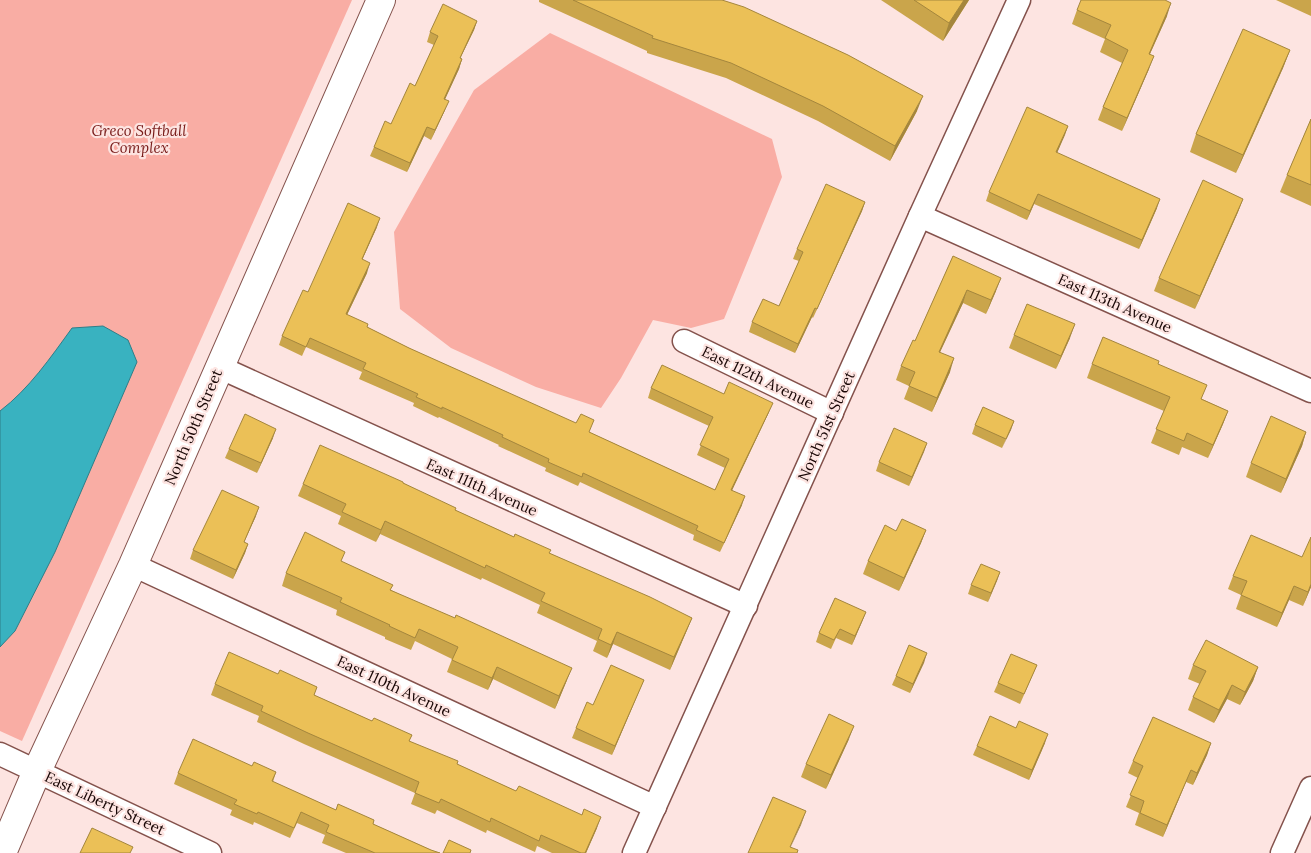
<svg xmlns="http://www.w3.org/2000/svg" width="1311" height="853" viewBox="0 0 1311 853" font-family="Lora,serif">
<rect width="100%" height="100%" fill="#fde4e1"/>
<!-- green -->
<g fill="#f9ada4">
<polygon points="0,0 352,0 22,741 0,731"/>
<polygon points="550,33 772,139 782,177 724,319 691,328 653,320 621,378 601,408 536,387 451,348 400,309 394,232 474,90"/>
</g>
<!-- water -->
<path fill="#39b2c0" stroke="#2f7e88" d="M103,326L128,340L137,362L55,552L15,631L0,647V411C29,389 51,357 72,328Z"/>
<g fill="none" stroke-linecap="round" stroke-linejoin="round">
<!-- minor casing -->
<g stroke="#84524c" stroke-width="25">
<g id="minor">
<polyline points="920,216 1311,391"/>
<polyline points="684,341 832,413"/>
<polyline points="219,367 746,606"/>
<polyline points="133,565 655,807"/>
<polyline points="0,754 210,853"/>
<polyline points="634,853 920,216 1019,0"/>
<polyline points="1282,853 1311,788"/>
</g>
</g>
<!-- tertiary casing -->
<g stroke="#84524c" stroke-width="30">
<polyline id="tertiary" points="2,853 37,771 133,565 381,0"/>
</g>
<!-- minor -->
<use href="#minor" stroke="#fff" stroke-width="22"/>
<!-- tertiary -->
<use href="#tertiary" stroke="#fff" stroke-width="28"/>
</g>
<!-- wall -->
<g fill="#caa54b">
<polygon points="539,0 722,0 917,111 890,161 818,121 726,78 647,53 647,51 539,2"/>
<polygon points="881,0 969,0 943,41"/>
<polygon points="1276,0 1311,0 1311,16"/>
<polygon points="1077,10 1167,16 1150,54 1149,69 1122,131 1098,120 1103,107 1122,63 1100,52 1105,39 1072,24"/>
<polygon points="477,21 474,30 460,58 462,59 459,69 445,99 445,110 431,140 424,136 407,172 370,156 374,147 391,124 415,86 434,45 427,42 430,32"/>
<polygon points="1290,50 1283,68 1236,173 1190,152 1196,134"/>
<polygon points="1311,119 1311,206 1280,192 1287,175"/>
<polygon points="1068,126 1057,153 1157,208 1139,249 1034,204 1027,220 986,201 989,192"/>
<polygon points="1243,199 1238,212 1195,309 1154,291 1159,278"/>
<polygon points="865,202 862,211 813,318 812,317 795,353 749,332 752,322 779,306 799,261 793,259 797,249"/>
<polygon points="377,227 362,260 367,273 347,315 367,327 409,348 589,432 715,490 725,468 697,455 709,426 648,398 651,388 724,394 769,412 732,490 742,505 720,552 693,540 694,535 580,482 578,486 545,471 546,468 498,446 499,445 439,417 438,418 413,406 414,403 359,379 362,372 306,347 302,356 279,345 282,336 308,292"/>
<polygon points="953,256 996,291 986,314 963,303 940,352 950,372 932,412 904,399 909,386 896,380 901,366 915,341"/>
<polygon points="1014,335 1070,338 1056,369 1009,348"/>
<polygon points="1092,364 1158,364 1202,399 1228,411 1223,424 1208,458 1182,447 1179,455 1151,443 1164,411 1087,378"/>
<polygon points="1014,421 1002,448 972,434 975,425"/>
<polygon points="1306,432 1302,446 1281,493 1246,477 1251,463"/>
<polygon points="273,438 257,473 225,458 229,449"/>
<polygon points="927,443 909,486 876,471 879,462"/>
<polygon points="403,483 455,510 692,618 687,630 670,670 613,644 607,658 593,651 597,641 537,613 540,605 482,578 481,580 380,534 376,542 338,524 341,516 298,496 303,484"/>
<polygon points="256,516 244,542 248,544 245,553 233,579 190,559 193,550"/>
<polygon points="926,530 921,543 899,591 863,574 868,561 896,531"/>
<polygon points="342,562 391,590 567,680 555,709 493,679 488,690 447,672 452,659 415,641 411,650 385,639 385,637 336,615 337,610 282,586 286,573"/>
<polygon points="1000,572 988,602 968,594 971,585"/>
<polygon points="1233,576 1311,587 1303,606 1289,600 1277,627 1236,609 1241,595 1228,589"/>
<polygon points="866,612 852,645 836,638 831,649 816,642 819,633"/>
<polygon points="927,653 910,693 892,685 896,676"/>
<polygon points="1037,665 1020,704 994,692 998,683"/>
<polygon points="1193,665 1258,667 1253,681 1240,705 1227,699 1214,723 1188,710 1193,697 1200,684 1188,679"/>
<polygon points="278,674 317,687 314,695 372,721 412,735 409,741 457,764 597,828 586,853 552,853 537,846 535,852 487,830 486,833 437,810 435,814 411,804 415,793 304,744 257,722 259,716 211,695 215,684"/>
<polygon points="644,680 612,755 572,738 576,728 593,705"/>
<polygon points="849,739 826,789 801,777 806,764"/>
<polygon points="1045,743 1029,780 973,755 977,746"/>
<polygon points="1211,743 1207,755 1193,785 1186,782 1163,837 1135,825 1139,813 1126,807 1138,778 1128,773 1133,761"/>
<polygon points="252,766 276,772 273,782 336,810 373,824 431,850 440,853 346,853 322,843 325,835 297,823 290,838 254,822 253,825 230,815 232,810 174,784 178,773"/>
</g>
<!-- shaded-wall -->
<g fill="#a4863d">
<polygon points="964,0 969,0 943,41 949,23"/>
<polygon points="1171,3 1167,16 1144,67 1149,54"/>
<polygon points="477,21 474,30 456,67 460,58"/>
<polygon points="1290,50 1283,68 1236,173 1243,155"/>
<polygon points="1154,56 1149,69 1122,131 1127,118"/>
<polygon points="462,59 459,69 441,108 444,99"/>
<polygon points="923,96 917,111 890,161 895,146"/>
<polygon points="449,101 445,110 431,140 435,130"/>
<polygon points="1068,126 1065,135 1053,162 1056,152"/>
<polygon points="427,127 424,136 407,172 410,163"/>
<polygon points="1038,194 1034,204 1027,220 1030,211"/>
<polygon points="1160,199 1157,208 1139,249 1142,240"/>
<polygon points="1243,199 1238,212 1195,309 1200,296"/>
<polygon points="865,202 862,211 813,318 817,309"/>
<polygon points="380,218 377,227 358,269 362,259"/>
<polygon points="370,263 367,273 343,323 346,314"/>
<polygon points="1001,278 996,291 986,314 991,300"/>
<polygon points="967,290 963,303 934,365 939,352"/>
<polygon points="815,308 812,317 795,353 798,344"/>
<polygon points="1075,324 1070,338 1056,369 1061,356"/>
<polygon points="954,358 950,372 932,412 937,398"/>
<polygon points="773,403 769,412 728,499 731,490"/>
<polygon points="1228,411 1223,424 1208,458 1213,445"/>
<polygon points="1014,421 1011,430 1002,448"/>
<polygon points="276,429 273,438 257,473 261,463"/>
<polygon points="1306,432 1302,446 1281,493 1286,479"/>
<polygon points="927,443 924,452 909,486 912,477"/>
<polygon points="745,496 742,505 720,552 724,543"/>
<polygon points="259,507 256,516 240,551 244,542"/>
<polygon points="385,521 380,534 376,542 381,530"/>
<polygon points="926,530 921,543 899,591 904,578"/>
<polygon points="248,544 245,553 233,579 236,570"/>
<polygon points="1000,572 997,581 988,602 991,593"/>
<polygon points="1311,584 1311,587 1303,606 1308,592"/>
<polygon points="1294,586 1289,600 1277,627 1282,613"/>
<polygon points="866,612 862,622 852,645 855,636"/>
<polygon points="692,618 687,630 670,670 674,657"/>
<polygon points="617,632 613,644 607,658 611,645"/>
<polygon points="927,653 924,663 910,693 913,684"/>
<polygon points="497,667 493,679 488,690 492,678"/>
<polygon points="1258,667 1253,681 1240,705 1245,692"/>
<polygon points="572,668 567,680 555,709 559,696"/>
<polygon points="644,680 640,689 612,755 615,746"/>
<polygon points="1232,685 1227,699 1214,723 1219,710"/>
<polygon points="854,726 849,739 826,789 831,775"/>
<polygon points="1048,734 1045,743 1029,780 1032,770"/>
<polygon points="1211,743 1207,755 1193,785 1197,773"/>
<polygon points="1191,770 1186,782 1163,837 1167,825"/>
<polygon points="806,811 801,825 788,853"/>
<polygon points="601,817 597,828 586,853 585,853"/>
</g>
<!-- building -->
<g fill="#ebc057" stroke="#a4863d">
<polygon points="573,0 722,0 744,7 848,55 923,96 895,146 823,106 731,63 652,38 653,36"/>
<polygon points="914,0 964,0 949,23"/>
<polygon points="1081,0 1165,0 1171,3 1149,54 1154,56 1127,118 1103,107 1128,50 1105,38 1111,25 1077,10"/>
<polygon points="443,4 477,21 460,58 462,59 444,99 449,101 435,130 427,127 410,163 374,147 385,121 391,124 410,83 415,86 438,36 430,32"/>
<polygon points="1243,29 1290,50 1243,155 1196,134"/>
<polygon points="1027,107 1068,126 1056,152 1160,199 1142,240 1038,194 1030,211 989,192"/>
<polygon points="1311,119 1311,185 1287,175"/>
<polygon points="1203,180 1243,199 1200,296 1159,278"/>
<polygon points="826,184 865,202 817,309 815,308 798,344 752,322 763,299 779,306 803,252 797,249"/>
<polygon points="348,203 380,218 362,259 370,263 346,314 368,324 367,327 409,348 576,423 581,414 594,420 589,432 715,490 729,459 700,445 713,417 651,388 662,365 724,394 729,382 773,403 731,490 745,496 724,543 696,530 698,526 583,473 582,477 548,462 549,459 502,437 503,435 442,407 442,409 416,397 418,394 363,369 366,363 310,338 306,347 282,336 303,290 308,292"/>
<polygon points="953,256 1001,278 991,300 967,290 939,352 954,358 937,398 909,386 915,372 901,366 913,340 915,341"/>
<polygon points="1027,304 1075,324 1061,356 1014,335"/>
<polygon points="1103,337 1159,361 1158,364 1207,385 1201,399 1228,411 1213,445 1187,433 1184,441 1156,429 1170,397 1092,364"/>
<polygon points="983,407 1014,421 1006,439 975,425"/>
<polygon points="245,414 276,429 261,463 229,449"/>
<polygon points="1271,416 1306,432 1286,479 1251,463"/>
<polygon points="894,428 927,443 912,477 879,462"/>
<polygon points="320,445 403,482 403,483 456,508 455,510 514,537 515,534 551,550 549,553 650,597 692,618 674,657 617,632 611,645 598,639 602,629 541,601 545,593 486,565 485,568 385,521 381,530 342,512 346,504 303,484"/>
<polygon points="222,490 259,507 244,542 248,544 236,570 193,550"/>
<polygon points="902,519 926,530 904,578 868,561 885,525 896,531"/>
<polygon points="305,532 345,552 341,561 393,585 390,590 455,618 456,615 572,668 559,696 497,667 492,678 452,660 458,647 419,629 415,638 389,626 390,625 340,602 342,598 286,573"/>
<polygon points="1251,535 1302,557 1311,537 1311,584 1308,592 1294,586 1282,613 1241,595 1247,581 1233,576"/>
<polygon points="981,564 1000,572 991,593 971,585"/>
<polygon points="835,598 866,612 855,636 840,629 834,640 819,633"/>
<polygon points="1206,640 1258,667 1245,692 1232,685 1219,710 1193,697 1206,671 1193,665"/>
<polygon points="909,645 927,653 913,684 896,676"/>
<polygon points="229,652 278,674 280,670 317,687 314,695 372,721 374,718 412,735 409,741 458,761 457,764 516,791 519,786 582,815 584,809 601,817 585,853 581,853 541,835 539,841 491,818 490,822 441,799 439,803 415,793 419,782 308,733 261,711 263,706 215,684"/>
<polygon points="1011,654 1037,665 1024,694 998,683"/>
<polygon points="611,665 644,680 615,746 576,728 587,702 593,705"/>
<polygon points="829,714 854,726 831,775 806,764"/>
<polygon points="990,716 1016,728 1019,721 1048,734 1032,770 977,746"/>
<polygon points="1153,717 1211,743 1197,773 1191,770 1167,825 1140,813 1144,801 1130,795 1143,766 1133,761"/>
<polygon points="193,739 252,766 254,762 276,772 272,781 336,810 338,804 374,820 373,824 431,850 440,853 375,853 326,832 329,825 301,812 294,828 258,812 257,814 234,804 237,800 178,773"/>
<polygon points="773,797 806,811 790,847 798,850 797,853 748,853"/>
<polygon points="92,828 133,847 130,853 80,853"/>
<polygon points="449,840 471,850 470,853 443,853"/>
</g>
<g text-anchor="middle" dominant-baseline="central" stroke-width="4.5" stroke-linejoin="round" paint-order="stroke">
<!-- park labels -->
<g font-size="15" font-style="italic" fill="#781a18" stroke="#fde4e1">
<text x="139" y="130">Greco Softball<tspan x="139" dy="17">Complex</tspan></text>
</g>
<!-- street labels -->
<g font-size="15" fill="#180605" stroke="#fde4e1">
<text transform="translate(1115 303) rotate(24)">East 113th Avenue</text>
<text transform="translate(758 377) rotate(26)">East 112th Avenue</text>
<text transform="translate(826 426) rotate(-66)">North 51st Street</text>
<text transform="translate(193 427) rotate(-67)">North 50th Street</text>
<text transform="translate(482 487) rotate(24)">East 111th Avenue</text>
<text transform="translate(394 686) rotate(25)">East 110th Avenue</text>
<text transform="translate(105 803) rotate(25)">East Liberty Street</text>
</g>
</g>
</svg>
